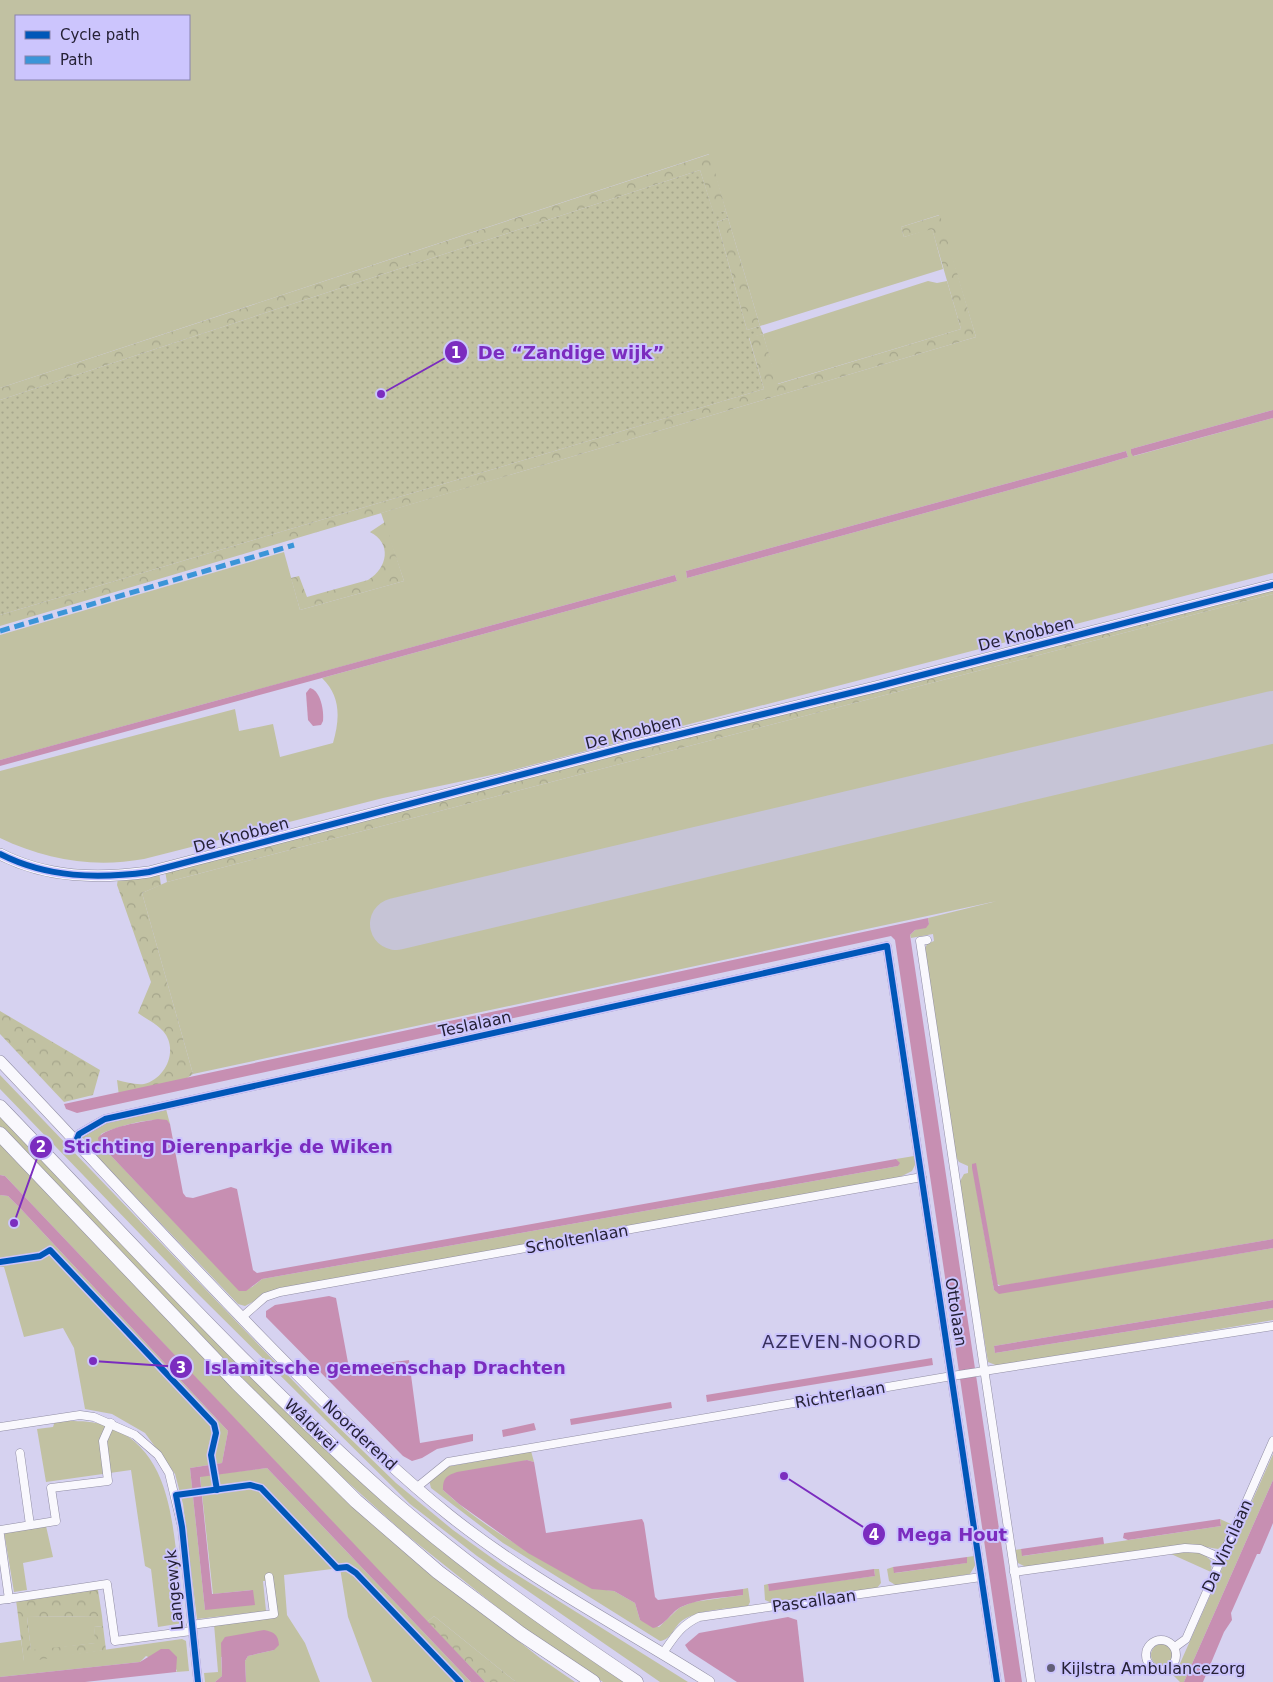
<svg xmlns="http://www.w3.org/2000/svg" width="1273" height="1682" viewBox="0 0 1273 1682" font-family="'DejaVu Sans',sans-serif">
<defs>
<pattern id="forest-crowns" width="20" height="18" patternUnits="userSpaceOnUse" patternTransform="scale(1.25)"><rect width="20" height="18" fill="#c1c1a2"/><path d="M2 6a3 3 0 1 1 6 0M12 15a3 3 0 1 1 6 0" fill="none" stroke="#a6a68c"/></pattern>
<pattern id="garden-dots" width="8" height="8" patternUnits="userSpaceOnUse" patternTransform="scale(1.25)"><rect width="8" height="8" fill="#c1c1a2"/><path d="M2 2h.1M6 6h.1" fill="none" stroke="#a6a68c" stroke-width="1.8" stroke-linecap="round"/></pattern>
</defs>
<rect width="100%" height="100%" fill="#d6d2f0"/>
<!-- green -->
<g fill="#c1c1a2" fill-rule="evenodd">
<path d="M0,0H1273V410L1131,449L1134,456L1273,418V573L501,773L383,798L144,859C93,868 46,860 0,838V771L235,709L239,731L273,724L280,757L333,743C340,719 341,696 322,678L677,581L675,575L0,760V635L284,552L300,610L404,581L381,513L976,337L939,215L901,227L904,237L932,228L943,269L760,326L709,154L0,388ZM16,16H189V79H16ZM1126,451L1128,457L1101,465L687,578L686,571Z"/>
<polygon points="928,281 937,283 947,281 961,329 777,384 763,334"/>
<polygon points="1273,594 1273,698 391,908 400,940 1273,734 1273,1239 1001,1286 997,1284 972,1164 994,1290 999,1293 1273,1248 1273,1300 994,1346 995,1353 1273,1308 1273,1320 998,1366 988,1362 959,1183 964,1174 968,1173 968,1166 959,1162 955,1155 924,951 927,944 934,941 933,934 911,938 910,935 915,930 929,924 928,918 997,901 193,1074 142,893 167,882"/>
<polygon points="0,1075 326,1415 396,1483 453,1530 503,1566 688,1682 660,1682 477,1556 410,1504 196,1292 0,1089"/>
<path d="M166,1109L170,1124C160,1113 113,1128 101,1134L99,1143L240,1291L252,1287L262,1279L898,1166L899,1163L896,1159L914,1156L916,1163L912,1171L900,1177L278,1289L245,1306L238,1304L86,1145L85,1140L79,1134L109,1121Z"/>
<polygon points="0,1113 346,1464 626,1682 603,1682 523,1628 403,1532 311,1449 0,1126"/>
<polygon points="0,1140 301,1455 395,1544 540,1658 575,1682 516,1682 434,1616 427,1622 5,1176 0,1175"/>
<polygon points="0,1195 8,1196 21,1209 228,1431 222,1463 190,1468 205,1610 252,1590 213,1594 200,1476 267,1468 471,1682 372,1682 348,1617 340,1568 284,1575 287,1615 305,1643 320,1682 246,1682 245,1661 248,1656 274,1650 221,1657 222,1676 215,1682 205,1682 204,1673 218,1672 214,1624 277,1616 273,1581 263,1581 266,1611 197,1619 183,1504 175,1474 145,1433 112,1414 85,1409 74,1348 63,1328 24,1337 4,1267 0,1267"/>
<path d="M55,1421C71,1421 89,1420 105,1425C161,1444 170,1500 176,1550C179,1575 182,1599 183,1623L158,1627L151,1569L145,1566L131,1470L46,1482L37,1429L53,1427Z"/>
<path d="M531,1451L534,1462L527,1460L443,1490C493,1536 545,1561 606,1590L614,1591L635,1603L640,1620L659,1627L679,1608L693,1602L743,1595V1589L748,1588L750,1602L748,1606C727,1609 701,1609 683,1620C674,1626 671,1640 660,1641L503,1543L431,1488L429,1480L446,1467Z"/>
<polygon points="1273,1454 1273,1480 1184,1682 1180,1682 1171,1673 1178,1668"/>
<polygon points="1220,1519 1233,1525 1225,1543 1218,1549 1188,1544 1026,1567 1018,1563 1014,1550 1021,1549 1023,1556 1221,1526"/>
<polygon points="46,1526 53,1557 23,1563 27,1590 14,1592 4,1532"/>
<path d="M1184,1552C1195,1552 1204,1552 1212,1562L1211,1572L1171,1554Z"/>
<polygon points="974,1556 976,1564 970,1574 897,1586 889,1581 887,1569 893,1567 895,1573 966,1563 967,1557"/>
<polygon points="874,1569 879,1569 881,1583 877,1588 772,1603 765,1600 764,1585 768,1584 769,1590 875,1576"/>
<polygon points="102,1616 103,1626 94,1627 96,1643 31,1651 27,1617"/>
<polygon points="182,1639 186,1641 189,1671 176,1672 177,1670 146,1656 140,1662 0,1677 0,1643 21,1640 24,1661"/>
<circle cx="1162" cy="1655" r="11"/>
</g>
<!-- forest -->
<g fill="url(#forest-crowns)">
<polygon points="710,154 726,211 714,215 700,170 0,400 0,388"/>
<polygon points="940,215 976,337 0,626 0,615 764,389 749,337 763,334 778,384 961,329 932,229 904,237 901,227"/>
<polygon points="728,218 760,326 747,330 717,222"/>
<path d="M385,522L404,581L300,610L291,578L299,576L307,597L368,580C388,568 392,543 370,532Z"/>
<polygon points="1273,588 1273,594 167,882 165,871"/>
<path d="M159,872L161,885L142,893L193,1074L180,1083L119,1096L117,1080C126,1082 135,1085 144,1084C166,1079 179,1049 163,1031C157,1024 146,1019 138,1013L151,982L117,885L118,878Z"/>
<polygon points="0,1011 100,1070 93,1095 64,1102 0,1034"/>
<polygon points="95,1588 98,1590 102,1616 27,1617 31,1650 95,1643 94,1627 103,1626 106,1650 24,1662 16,1600"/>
<polygon points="434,1616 516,1682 485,1682 427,1622"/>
</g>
<!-- garden -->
<polygon fill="url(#garden-dots)" points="700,170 714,214 726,211 728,218 717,222 747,330 760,326 763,334 749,338 764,389 0,615 0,400"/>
<!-- water -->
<g fill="#c78fb2">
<polygon points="1273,410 1273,418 1133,456 1131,453 1131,449"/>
<polygon points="1126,451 1128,457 1101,465 687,578 686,571"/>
<polygon points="675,575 677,581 0,766 0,760 25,753"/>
<path d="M310,688C321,691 324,711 323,721L321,725L313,726L308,720L306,693Z"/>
<polygon points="928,918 929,924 926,928 915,930 910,935 1022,1682 1005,1682 895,940 891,936 77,1113 66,1109 64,1104"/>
<path d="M158,1119L167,1120L170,1124L183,1193L186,1197L193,1198L231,1187L237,1189L253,1270L257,1273L896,1159L900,1163L898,1166L262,1279L246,1291H239L99,1143L98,1138C107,1126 143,1122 158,1119Z"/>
<polygon points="976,1163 998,1286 1273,1239 1273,1248 999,1294 994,1290 972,1168 972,1164"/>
<polygon points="0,1175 5,1176 485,1682 471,1682 267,1468 200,1477 212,1594 253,1590 255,1605 205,1610 190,1468 222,1463 228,1431 21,1209 8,1196 0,1195"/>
<polygon points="329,1296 336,1298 349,1368 409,1360 420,1443 473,1434 473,1441 437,1449 422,1458 412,1461 403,1456 266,1317 266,1311 275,1305"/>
<polygon points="1273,1300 1273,1308 995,1353 994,1346"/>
<polygon points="932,1358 933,1365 707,1402 706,1395"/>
<polygon points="671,1402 672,1408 571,1425 570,1419"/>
<polygon points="534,1423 536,1430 503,1437 502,1430"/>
<path d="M527,1460L534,1462L546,1533L642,1519L644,1523L655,1597L658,1600L743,1589V1595C723,1598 700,1598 681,1607C671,1612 665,1626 653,1628L640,1620L635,1603L614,1591L592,1589L528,1553L459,1504L443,1490C443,1478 446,1476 457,1472Z"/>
<polygon points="1273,1480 1273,1523 1260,1554 1257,1554 1231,1613 1232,1620 1224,1632 1203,1682 1184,1682"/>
<polygon points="1220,1519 1221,1526 1128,1540 1123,1538 1124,1533"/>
<polygon points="1103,1537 1104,1544 1022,1556 1021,1549"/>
<polygon points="967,1557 967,1563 894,1573 893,1567"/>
<polygon points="874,1569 875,1576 769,1591 768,1584"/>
<polygon points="788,1617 797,1620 804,1682 737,1682 689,1651 685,1645 699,1633"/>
<path d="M264,1630C274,1632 278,1634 279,1645L274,1650L248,1656L245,1661L246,1682H215L222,1676L221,1643L225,1637Z"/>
<polygon points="161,1649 169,1649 177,1657 176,1672 85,1682 0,1682 0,1677 140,1662"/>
</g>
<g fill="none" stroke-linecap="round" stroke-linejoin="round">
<!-- runway -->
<polyline stroke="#c6c4d6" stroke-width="52" points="396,924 1273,717"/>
<!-- street casing -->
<g stroke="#918ea4" stroke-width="9">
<g id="street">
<polyline points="927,940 920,941 1031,1682"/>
<polyline points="76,1141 79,1134 105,1119 887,946 997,1682"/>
<polyline points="241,1318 265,1297 280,1292 922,1177"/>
<polyline points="0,1427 80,1415 94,1417 135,1435 158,1455 169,1473 182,1527 198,1682"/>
<polyline points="20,1453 30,1525"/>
<polyline points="416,1488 448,1462 952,1376 1273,1326"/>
<polyline points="0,1530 56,1521 51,1488 108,1481 103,1441 111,1423"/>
<polyline points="0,1535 9,1599"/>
<polyline points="1014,1572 1185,1548 1200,1549 1221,1558"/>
<polyline points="0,1600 107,1584 115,1641 191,1631"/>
<polyline points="191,1625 274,1614 269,1577"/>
<circle cx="1161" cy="1655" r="15"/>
<polyline points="1175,1647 1186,1639 1273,1441"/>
<path d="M663,1653C674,1637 681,1625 699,1617L981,1577"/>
</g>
</g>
<!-- secondary casing -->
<g stroke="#918ea4" stroke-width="12">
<g id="secondary">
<path d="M0,854C47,878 98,879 149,872L631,746L875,687L1273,585"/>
<path d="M0,1061C99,1165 194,1271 295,1372C344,1422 394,1471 449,1515C529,1579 622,1627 709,1682"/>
</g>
</g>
<!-- highway casing -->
<g stroke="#918ea4" stroke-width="15">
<g id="highway">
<path d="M0,1107C128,1240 252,1377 390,1499C467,1566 551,1625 636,1682"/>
<polyline points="0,1134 237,1383 356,1501 438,1572 521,1634 593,1682"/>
</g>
</g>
<!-- street -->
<use href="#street" stroke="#f9f8fd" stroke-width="8"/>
<!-- secondary -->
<use href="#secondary" stroke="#f9f8fd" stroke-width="11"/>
<!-- highway -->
<use href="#highway" stroke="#f9f8fd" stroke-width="14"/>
<!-- quiet -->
<polyline stroke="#3b95d8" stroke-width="5" stroke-dasharray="10 5" stroke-linecap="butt" points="0,631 294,545"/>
<!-- cycleway casing -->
<g stroke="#ccc5fd" stroke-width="9">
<g id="cycleway">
<path d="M0,854C47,878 98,879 149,872L631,746L875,687L1273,585"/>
<polyline points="76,1141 79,1134 105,1119 887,946 997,1682"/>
<polyline points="0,1262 40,1256 50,1250 214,1424 216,1433 211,1455 217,1490"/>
<polyline points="198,1682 182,1527 176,1495 250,1485 261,1488 337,1568 347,1567 356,1573 460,1682"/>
</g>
</g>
<!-- cycleway -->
<use href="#cycleway" stroke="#0057b8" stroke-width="6"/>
</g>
<!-- markers -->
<circle fill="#635f77" stroke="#ccc5fd" stroke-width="2" cx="1051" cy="1668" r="5"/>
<g text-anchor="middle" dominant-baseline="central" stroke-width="4" stroke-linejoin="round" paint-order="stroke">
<!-- street labels -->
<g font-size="16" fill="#252136" stroke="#ccc5fd">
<text transform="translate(1026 634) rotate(-14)">De Knobben</text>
<text transform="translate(633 732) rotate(-14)">De Knobben</text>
<text transform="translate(241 835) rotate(-15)">De Knobben</text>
<text transform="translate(475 1024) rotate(-12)">Teslalaan</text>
<text transform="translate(577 1239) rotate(-10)">Scholtenlaan</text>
<text transform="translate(956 1312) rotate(81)">Ottolaan</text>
<text transform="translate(840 1395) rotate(-10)">Richterlaan</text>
<text transform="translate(311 1425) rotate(44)">Wâldwei</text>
<text transform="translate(360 1435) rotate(43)">Noorderend</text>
<text transform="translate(1227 1546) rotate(-66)">Da Vincilaan</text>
<text transform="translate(174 1590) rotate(-95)">Langewyk</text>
<text transform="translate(814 1601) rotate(-8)">Pascallaan</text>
</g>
<!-- poi labels -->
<g font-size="16" fill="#252136" stroke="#ccc5fd" text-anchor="start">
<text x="1061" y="1668">Kijlstra Ambulancezorg</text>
</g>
<!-- neighbourhood labels -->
<g font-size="18" letter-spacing="1" fill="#372f5c" stroke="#ccc5fd">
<text x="842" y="1341">AZEVEN-NOORD</text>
</g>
</g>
<!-- callouts -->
<path fill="none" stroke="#7b2cbf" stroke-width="2" d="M381 394L456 352M14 1223L41 1147M93 1361L181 1367M784 1476L874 1534"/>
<g fill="#7b2cbf" stroke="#ccc5fd" stroke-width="2">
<circle cx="381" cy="394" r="5"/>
<circle cx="14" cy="1223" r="5"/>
<circle cx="93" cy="1361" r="5"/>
<circle cx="784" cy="1476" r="5"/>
<circle cx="456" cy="352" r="12"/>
<circle cx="41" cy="1147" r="12"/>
<circle cx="181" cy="1367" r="12"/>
<circle cx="874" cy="1534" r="12"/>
</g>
<g font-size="15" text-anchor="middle" font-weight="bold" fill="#fff">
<text x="456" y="358">1</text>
<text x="41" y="1152">2</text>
<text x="181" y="1373">3</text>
<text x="874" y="1540">4</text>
</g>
<g font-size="18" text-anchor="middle" font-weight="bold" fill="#7b2cbf" stroke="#ccc5fd" stroke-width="4" stroke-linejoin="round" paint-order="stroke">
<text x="571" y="359">De “Zandige wijk”</text>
<text x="228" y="1153">Stichting Dierenparkje de Wiken</text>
<text x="385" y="1374">Islamitsche gemeenschap Drachten</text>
<text x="952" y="1541">Mega Hout</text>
</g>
<!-- legend -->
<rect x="15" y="15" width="175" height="65" fill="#ccc5fd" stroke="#8983ad"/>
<rect x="25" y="31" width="25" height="8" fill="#0057b8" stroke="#8983ad"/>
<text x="60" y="40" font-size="15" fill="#252136">Cycle path</text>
<rect x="25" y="56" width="25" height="8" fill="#3b95d8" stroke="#8983ad"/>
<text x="60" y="65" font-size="15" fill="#252136">Path</text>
</svg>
